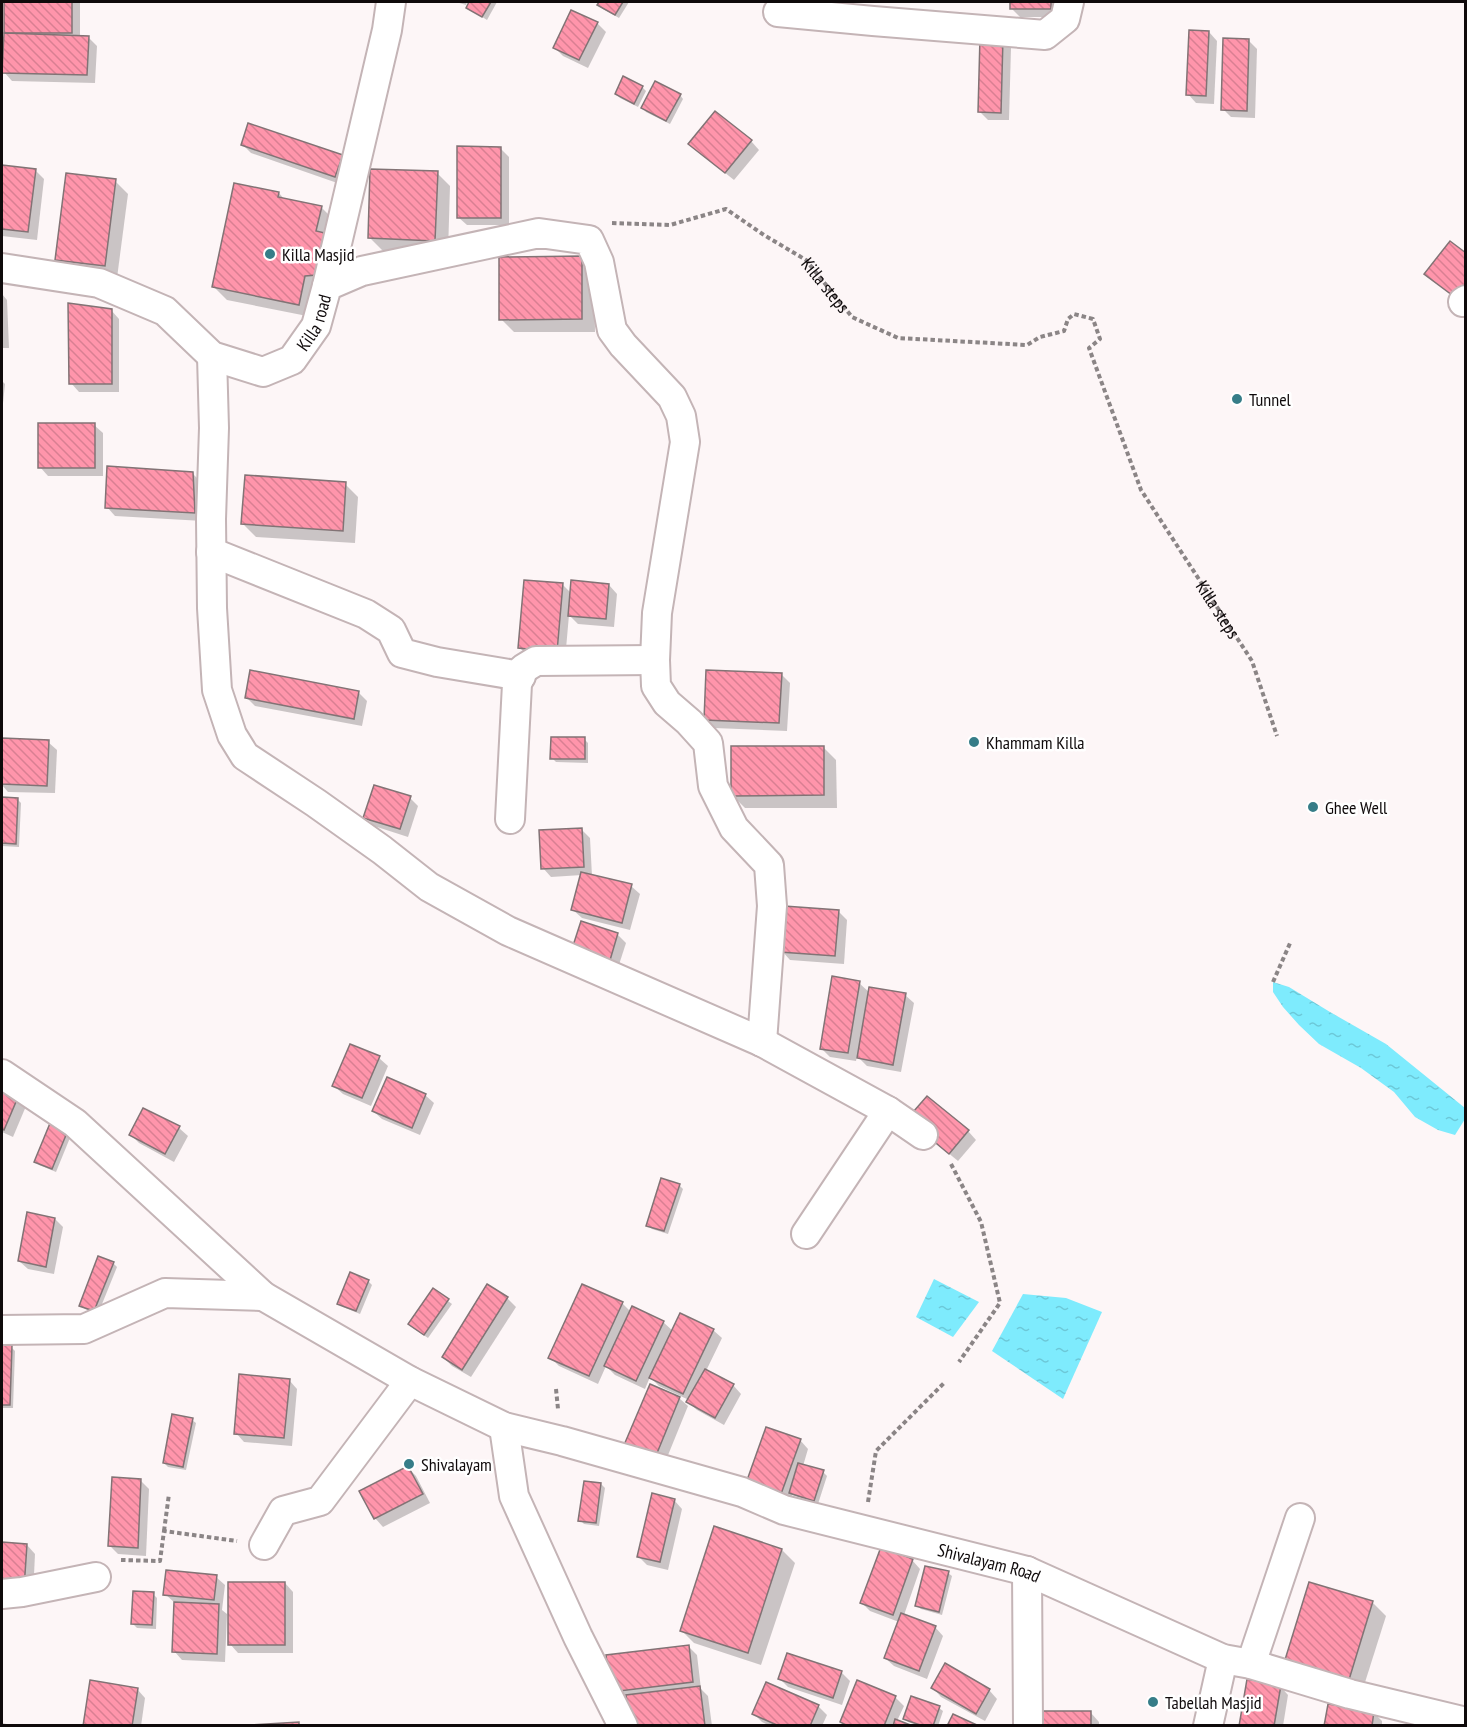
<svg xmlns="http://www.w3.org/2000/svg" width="1467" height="1727" viewBox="0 0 1467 1727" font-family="'PT Sans Narrow',sans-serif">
<defs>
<pattern id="water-ripples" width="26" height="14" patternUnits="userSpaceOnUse" patternTransform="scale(1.5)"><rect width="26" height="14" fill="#7eebfd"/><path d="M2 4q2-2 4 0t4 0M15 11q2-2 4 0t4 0" fill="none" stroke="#6cc8d8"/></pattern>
<pattern id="building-back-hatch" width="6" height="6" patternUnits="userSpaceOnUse" patternTransform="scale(1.5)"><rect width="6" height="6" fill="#ff95ab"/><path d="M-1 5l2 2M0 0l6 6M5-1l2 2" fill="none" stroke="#d97f92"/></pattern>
</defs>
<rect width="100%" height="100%" fill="#fdf6f7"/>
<!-- water -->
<g fill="url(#water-ripples)">
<polygon points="1273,982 1289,987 1330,1012 1386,1044 1465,1108 1465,1119 1455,1135 1438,1130 1415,1117 1394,1092 1361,1068 1319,1044 1299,1025 1283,1007 1273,992"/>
<polygon points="934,1279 979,1302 953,1337 916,1317"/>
<polygon points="1023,1294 1066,1298 1102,1312 1063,1399 992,1351"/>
</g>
<!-- shadow -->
<g fill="#0003">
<polygon points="5,2 80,2 80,37 88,37 97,46 95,83 12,81 4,72"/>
<polygon points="456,2 467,2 466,5"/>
<polygon points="471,2 497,2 487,20 467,7"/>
<polygon points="601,2 629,2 619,18 603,9 599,5"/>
<polygon points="1011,2 1059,2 1059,17 1020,17 1011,8"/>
<polygon points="597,23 606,32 588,68 563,56 555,48"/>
<polygon points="1209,32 1217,41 1214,104 1196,103 1188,94"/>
<polygon points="1003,39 1011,48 1009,120 988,120 979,111"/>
<polygon points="1248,40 1257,49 1255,118 1231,117 1223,109"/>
<polygon points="642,87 646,91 638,107 620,98 616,94"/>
<polygon points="680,95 683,99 670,124 646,112 643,108"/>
<polygon points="751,141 759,150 734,180 699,152"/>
<polygon points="243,145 342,156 350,165 343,185 251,153"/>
<polygon points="500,148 509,157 509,225 467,225 458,217"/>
<polygon points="2,166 35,170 44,179 37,240 2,236"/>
<polygon points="437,173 450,186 448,253 382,250 369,237"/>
<polygon points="115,181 128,194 117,278 70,272 57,259"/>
<polygon points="279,193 285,200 321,207 334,220 312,317 227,300 214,287"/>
<polygon points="581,258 594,271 595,332 514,332 501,319"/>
<polygon points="2,294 7,300 9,348 2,348"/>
<polygon points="111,310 119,319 119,392 79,392 71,383"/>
<polygon points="2,381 5,384 2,413"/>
<polygon points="94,425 103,433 103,476 48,476 40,467"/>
<polygon points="192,473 201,482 203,521 115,516 107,507"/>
<polygon points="345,484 358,497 355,543 256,537 243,524"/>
<polygon points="562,584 572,594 609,585 617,594 614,627 578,624 569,615 565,660 528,656 520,648"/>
<polygon points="251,672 359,693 367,701 362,726 255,706 246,697"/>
<polygon points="781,674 790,683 787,731 714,728 705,719"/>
<polygon points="584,739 588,743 588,763 556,762 552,758"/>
<polygon points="2,740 48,742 57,750 55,793 8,792 2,785"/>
<polygon points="823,747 836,760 837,808 745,808 732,795"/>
<polygon points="410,798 418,806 408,837 374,826 365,817"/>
<polygon points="2,799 17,799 21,803 19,847 2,846"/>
<polygon points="581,829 590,838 592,876 631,886 640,894 630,930 582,918 573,910 582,875 551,877 543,868"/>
<polygon points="838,911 847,920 844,964 790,960 782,951"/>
<polygon points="617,934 626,943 616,974 572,955"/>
<polygon points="859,983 870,993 905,995 914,1003 901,1072 867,1066 857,1056 856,1061 830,1057 821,1048"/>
<polygon points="379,1058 388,1066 371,1106 343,1094 334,1086"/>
<polygon points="2,1083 29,1099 13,1137 2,1132"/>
<polygon points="425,1095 434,1103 420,1135 382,1119 373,1111"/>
<polygon points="53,1118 74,1128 56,1172 39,1165 36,1161"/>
<polygon points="179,1128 188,1136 174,1162 139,1143 131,1135"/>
<polygon points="918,1128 968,1131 976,1140 958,1161"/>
<polygon points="679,1185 683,1189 668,1234 652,1229 648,1225"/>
<polygon points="55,1219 63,1227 54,1274 28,1269 19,1261"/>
<polygon points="113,1263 117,1267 98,1314 85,1309 81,1305"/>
<polygon points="368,1281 372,1285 360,1314 343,1307 339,1303"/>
<polygon points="488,1286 507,1298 516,1307 471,1377 452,1366 443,1357"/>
<polygon points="433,1290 452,1304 428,1338 413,1328"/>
<polygon points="622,1303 631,1312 663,1322 673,1331 713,1330 722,1338 706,1371 733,1385 741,1394 724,1425 697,1410 688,1402 689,1400 659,1386 650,1377 645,1389 615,1375 606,1366 598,1384 559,1366 550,1357"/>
<polygon points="2,1347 11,1347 15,1351 13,1408 2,1408"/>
<polygon points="289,1380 297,1389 292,1446 244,1442 236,1433"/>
<polygon points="679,1398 688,1406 664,1465 635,1453"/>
<polygon points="192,1420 196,1423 186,1470 168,1467 164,1463"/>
<polygon points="800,1440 808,1449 803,1466 823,1472 827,1476 818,1504 792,1495 790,1502 757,1491"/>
<polygon points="408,1468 416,1476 430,1503 383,1527 375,1518"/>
<polygon points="140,1480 149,1489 146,1556 118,1554 110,1546"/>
<polygon points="601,1484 605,1488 599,1526 584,1524 580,1520"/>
<polygon points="674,1500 682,1509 668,1570 647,1565 639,1557"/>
<polygon points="2,1544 27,1545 35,1554 33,1596 2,1595"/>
<polygon points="782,1550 795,1563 761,1665 694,1643 681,1630"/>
<polygon points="912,1560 920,1569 904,1615 935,1627 943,1636 927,1679 894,1666 885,1658 899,1622 870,1611 862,1603"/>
<polygon points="948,1573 952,1576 942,1615 921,1609 917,1606"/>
<polygon points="216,1577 225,1585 222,1610 227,1614 225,1662 182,1660 174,1651 175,1603 165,1594"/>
<polygon points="285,1583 293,1592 293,1653 238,1653 230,1644"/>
<polygon points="1310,1584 1373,1603 1386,1616 1361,1695 1299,1676"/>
<polygon points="153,1594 157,1598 156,1629 137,1628 133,1624"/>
<polygon points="688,1646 697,1655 701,1689 708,1696 712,1726 632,1726 628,1699 621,1700 612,1691"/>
<polygon points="841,1672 850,1681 842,1705 788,1687 780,1679"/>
<polygon points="1280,1686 1288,1695 1283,1726 1241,1726"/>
<polygon points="933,1688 989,1690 997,1699 985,1721 941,1697"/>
<polygon points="137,1689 145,1698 141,1726 84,1726"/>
<polygon points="895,1697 904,1706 897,1721 909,1726 845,1726 842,1722"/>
<polygon points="818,1706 827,1715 822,1726 770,1726 762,1722 754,1714"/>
<polygon points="939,1708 943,1711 938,1726 919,1726 908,1722 905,1718"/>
<polygon points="1091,1713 1099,1722 1099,1726 1044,1726"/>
<polygon points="1374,1713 1382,1721 1382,1726 1326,1726"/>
<polygon points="2,1723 16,1726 2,1726"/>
</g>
<!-- building -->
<g fill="url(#building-back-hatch)" stroke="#827375" stroke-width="1.5">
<rect x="4" y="2" width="68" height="31"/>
<polygon points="469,2 491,2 482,17 466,8"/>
<polygon points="599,2 623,2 615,15 597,5"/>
<rect x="1010" y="2" width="41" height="7"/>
<polygon points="571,10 598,22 579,60 553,48"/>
<polygon points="1189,30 1209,31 1206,96 1186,95"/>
<polygon points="4,33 89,36 87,75 2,73"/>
<polygon points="980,37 1003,38 1001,113 978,112"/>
<polygon points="1223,38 1249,39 1247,111 1221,110"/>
<polygon points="623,76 643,86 634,104 615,94"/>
<polygon points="655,81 681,94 666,121 641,108"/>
<polygon points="715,111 752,140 725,173 688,144"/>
<polygon points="248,123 343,155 335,177 241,145"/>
<polygon points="457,146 501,147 501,218 457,218"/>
<polygon points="2,165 36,169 28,232 2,229"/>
<polygon points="370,169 438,171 435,241 368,238"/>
<polygon points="66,173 116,179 105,266 55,260"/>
<polygon points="234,183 279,192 278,197 322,206 316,231 325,233 317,275 305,276 299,305 212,287"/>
<polygon points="1450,241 1466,253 1466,286 1456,298 1424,274"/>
<polygon points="582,256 582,319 499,320 499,257"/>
<polygon points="68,303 112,309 112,384 69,384"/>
<rect x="38" y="423" width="57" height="45"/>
<polygon points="107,466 193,472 195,513 105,508"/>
<polygon points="245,475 346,482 343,531 241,524"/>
<polygon points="524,580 563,583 557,652 518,648"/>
<polygon points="571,580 609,584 606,619 568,616"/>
<polygon points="250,670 359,691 354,719 245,698"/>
<polygon points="706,670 782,673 779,723 704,720"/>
<polygon points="551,737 585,737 585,759 550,759"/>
<polygon points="2,738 49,740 47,786 2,784"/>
<polygon points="731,746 824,746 824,795 731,796"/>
<polygon points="374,785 411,796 400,829 363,818"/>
<polygon points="2,797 18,798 16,844 2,843"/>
<polygon points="582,828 584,867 541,869 539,830"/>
<polygon points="581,872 632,884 622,923 571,910"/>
<polygon points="784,906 839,910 835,956 780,952"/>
<polygon points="581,921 618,933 608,967 570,955"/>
<polygon points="832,976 860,981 848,1053 820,1049"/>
<polygon points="869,987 906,993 893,1065 857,1058"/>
<polygon points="350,1044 380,1056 362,1098 332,1086"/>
<polygon points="387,1077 426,1094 412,1128 372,1111"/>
<polygon points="2,1081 21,1090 4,1130 2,1129"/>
<polygon points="927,1096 969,1130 949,1154 907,1119"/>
<polygon points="143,1108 180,1126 165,1154 129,1135"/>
<polygon points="53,1116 71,1123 52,1169 34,1162"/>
<polygon points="661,1178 680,1184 664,1231 646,1226"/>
<polygon points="27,1212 55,1218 46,1267 18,1261"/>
<polygon points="98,1256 114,1262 94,1311 79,1306"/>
<polygon points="350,1272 369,1280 356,1311 337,1304"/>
<polygon points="487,1284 508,1297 462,1370 442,1357"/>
<polygon points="582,1284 623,1302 589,1376 548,1358"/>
<polygon points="433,1288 449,1299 424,1335 408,1324"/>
<polygon points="632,1306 664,1321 636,1381 604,1366"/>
<polygon points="680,1313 714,1329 683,1394 649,1378"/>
<polygon points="2,1345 12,1345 10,1405 2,1405"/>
<polygon points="705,1369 734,1384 715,1418 686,1402"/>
<polygon points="239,1374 290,1379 284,1438 234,1434"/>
<polygon points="650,1384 680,1397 655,1458 624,1445"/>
<polygon points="172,1414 193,1418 183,1467 163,1463"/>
<polygon points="766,1427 801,1439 781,1494 746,1483"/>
<polygon points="798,1463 824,1470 814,1501 789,1493"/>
<polygon points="408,1466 423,1494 374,1519 359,1491"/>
<polygon points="112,1477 141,1479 138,1548 108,1546"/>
<polygon points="584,1481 601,1483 596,1523 578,1521"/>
<polygon points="652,1493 675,1499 660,1562 637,1557"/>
<polygon points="714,1526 782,1549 748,1653 680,1631"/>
<polygon points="2,1542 27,1544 24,1589 2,1587"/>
<polygon points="881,1547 913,1559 893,1615 860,1603"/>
<polygon points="925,1566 949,1571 939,1612 915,1606"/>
<polygon points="166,1570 217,1575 214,1600 163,1595"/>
<rect x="228" y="1582" width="57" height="63"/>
<polygon points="1309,1582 1373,1601 1348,1683 1284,1663"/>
<polygon points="133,1591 154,1592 152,1625 131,1624"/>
<polygon points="174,1602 219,1604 217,1654 172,1652"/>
<polygon points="901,1613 936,1626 919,1671 884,1658"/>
<polygon points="689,1645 693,1682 611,1692 606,1655"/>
<polygon points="787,1653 842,1671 833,1698 778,1679"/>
<polygon points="945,1663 990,1689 976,1714 931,1688"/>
<polygon points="1247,1679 1281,1685 1274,1726 1239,1726"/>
<polygon points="90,1680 138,1688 132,1726 83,1726"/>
<polygon points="857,1680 896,1696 884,1726 848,1726 840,1722"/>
<polygon points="766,1682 819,1705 810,1726 779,1726 752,1714"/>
<polygon points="700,1686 705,1726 630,1726 626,1695"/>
<polygon points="911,1696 940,1706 933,1726 923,1726 903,1719"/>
<polygon points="1328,1704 1374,1711 1372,1726 1324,1726"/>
<rect x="1043" y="1711" width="48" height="15"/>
<polygon points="953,1714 979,1726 947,1726"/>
<polygon points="895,1719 913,1726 893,1726"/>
<polygon points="299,1722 299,1726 236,1726"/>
</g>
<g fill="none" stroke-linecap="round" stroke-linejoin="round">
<!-- street casing -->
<g stroke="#c4b4b6" stroke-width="32">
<g id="street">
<polyline points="778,12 873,21 1045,35 1065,19 1069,2"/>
<path id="s2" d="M2,268L99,283L165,311L212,356L263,372L292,360L316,326L327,286L362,271L539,233L589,240L599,262L612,330L623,345L672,397L681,416L685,442L657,613L655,660L656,686L667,703L689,722L708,743L713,786L734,828L769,865L772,906L762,1042"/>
<polyline points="327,286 387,30 391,2"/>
<polyline points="1463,302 1466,300"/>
<polyline points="212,356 214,428 211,519 212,608 217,690 232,735 245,756 316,803 382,850 429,887 508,931 762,1042 888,1111 923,1135"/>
<polyline points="211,552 366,614 391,630 402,653 437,662 521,676"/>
<polyline points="510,819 517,684 523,669 536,661 655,660"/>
<path id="s3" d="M2,1074L75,1123L263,1296L410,1381L504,1427L562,1441L742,1492L784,1510L1027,1571L1223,1659L1251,1664L1350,1694L1466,1722"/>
<polyline points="806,1234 888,1111"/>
<polyline points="2,1330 84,1329 165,1293 263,1296"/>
<polyline points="504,1427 514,1496 578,1637 623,1726"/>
<polyline points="264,1545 283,1511 320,1501 410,1381"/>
<polyline points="1027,1571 1028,1726"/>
<polyline points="2,1594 22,1592 96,1577"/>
<polyline points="1251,1664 1300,1518"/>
<polyline points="1208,1726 1223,1659"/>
</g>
</g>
<!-- path -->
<g stroke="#8b8586" stroke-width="4" stroke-dasharray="4.5 3" stroke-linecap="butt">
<path id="s1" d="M612,223L670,225L726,209L764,235L806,260L852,317L898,338L1027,345L1040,337L1064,331L1068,319L1074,314L1093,319L1100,339L1089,348L1141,490L1252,661L1277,736"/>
<polyline points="1273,982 1291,941"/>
<polyline points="951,1164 981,1222 1000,1303 959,1362"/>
<polyline points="556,1389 558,1409"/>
<polyline points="868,1502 876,1451 945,1382"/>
<polyline points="164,1531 169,1494"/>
<polyline points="121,1560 160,1561 164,1531 237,1541"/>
</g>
<!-- street -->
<use href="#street" stroke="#fff" stroke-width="28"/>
</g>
<!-- markers -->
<g fill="#367d88" stroke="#fff" stroke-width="2">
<circle cx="270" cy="254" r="6"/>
<circle cx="1237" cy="399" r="6"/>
<circle cx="974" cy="742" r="6"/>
<circle cx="1313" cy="807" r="6"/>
<circle cx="409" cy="1464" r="6"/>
<circle cx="1153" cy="1702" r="6"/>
</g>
<g text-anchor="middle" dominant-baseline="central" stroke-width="5" stroke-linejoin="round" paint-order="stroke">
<!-- poi labels -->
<g font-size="18" fill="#0f0a0b" stroke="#fff" text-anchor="start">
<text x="282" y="254">Killa Masjid</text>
<text x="1249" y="399">Tunnel</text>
<text x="986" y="742">Khammam Killa</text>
<text x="1325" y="807">Ghee Well</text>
<text x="421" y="1464">Shivalayam</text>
<text x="1165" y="1702">Tabellah Masjid</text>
</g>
<!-- street labels -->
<g font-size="18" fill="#0f0a0b" stroke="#fff">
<text stroke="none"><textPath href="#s1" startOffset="243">Killa steps</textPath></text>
<text stroke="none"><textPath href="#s2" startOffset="364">Killa road</textPath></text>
<text stroke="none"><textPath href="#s1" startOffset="873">Killa steps</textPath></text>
<text stroke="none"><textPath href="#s3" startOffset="1122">Shivalayam Road</textPath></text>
</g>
</g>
<!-- border -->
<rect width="1467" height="1727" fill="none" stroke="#0f0a0b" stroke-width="6"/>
</svg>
